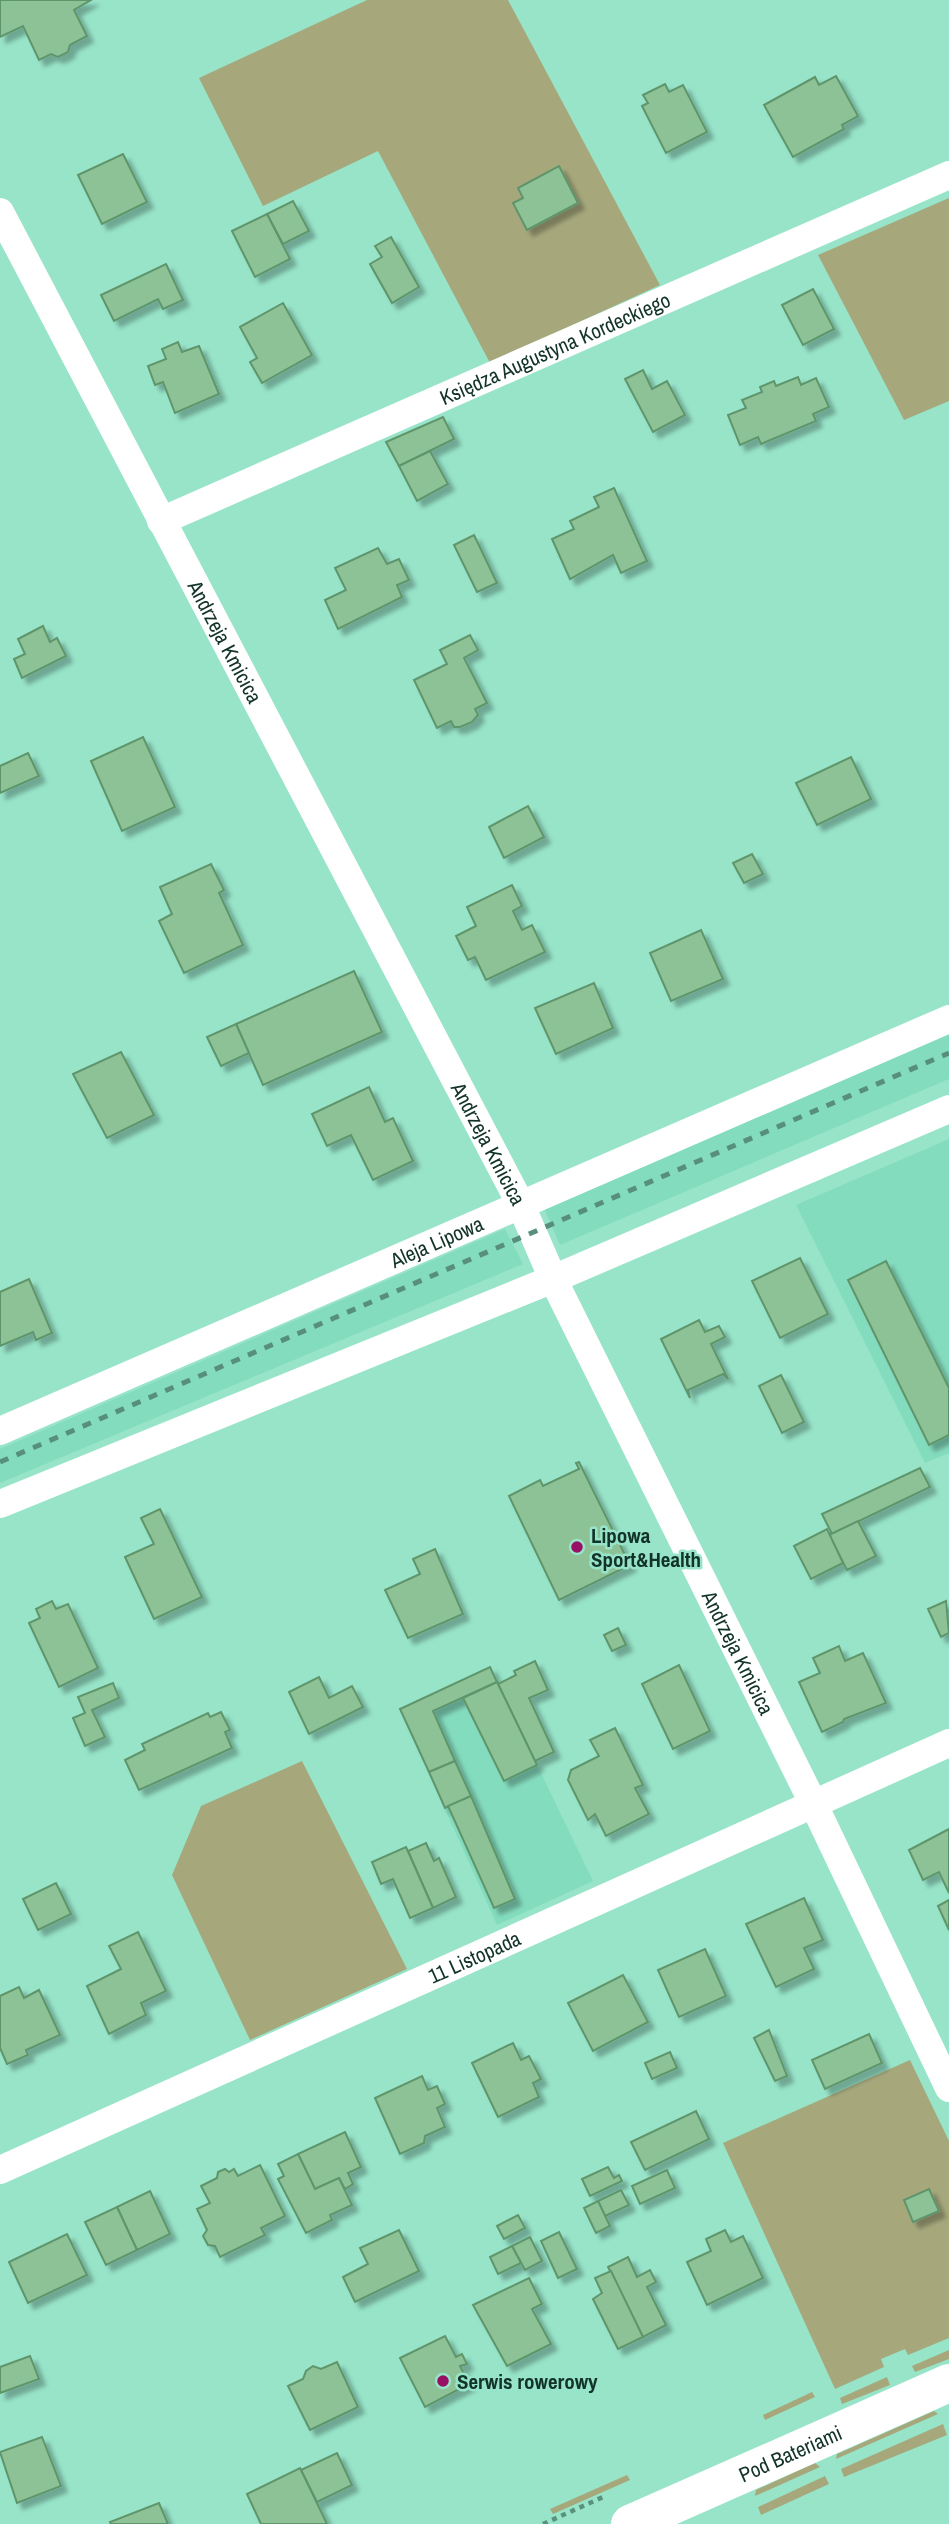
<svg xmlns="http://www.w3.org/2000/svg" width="949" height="2524" viewBox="0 0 949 2524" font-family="'Archivo Narrow',sans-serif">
<defs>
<filter id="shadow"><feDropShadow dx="6" dy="6" stdDeviation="2" flood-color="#0004"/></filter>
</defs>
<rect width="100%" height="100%" fill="#97e4c9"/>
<!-- built -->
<g fill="#84dcbe">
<polygon points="949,1030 949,1079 560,1245 543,1206"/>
<polygon points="949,1139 949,1453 925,1463 796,1205"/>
<polygon points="505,1229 523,1264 0,1483 0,1449"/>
<polygon points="490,1667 593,1881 497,1925 400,1709"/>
</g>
<!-- green -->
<g fill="#a6a87c">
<polygon points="367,0 508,0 660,285 490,363 378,151 263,206 199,78"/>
<polygon points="949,198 949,401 904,420 818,255"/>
<polygon points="302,1761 407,1969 250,2040 172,1875 201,1806"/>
<polygon points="910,2060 949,2141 949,2338 908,2355 905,2349 881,2359 884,2367 835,2389 723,2143"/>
<polygon points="949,2350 949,2359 915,2372 912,2366"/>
<polygon points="887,2377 890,2385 842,2404 840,2398"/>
<polygon points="812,2392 815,2397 765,2420 763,2415"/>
<polygon points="934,2411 938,2414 836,2459 837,2454"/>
<polygon points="943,2424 947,2435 844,2477 841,2469"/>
<polygon points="815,2463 820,2467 755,2496 756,2490"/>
<polygon points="627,2475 630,2480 553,2514 550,2509"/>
<polygon points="825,2476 829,2484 761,2515 758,2507"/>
</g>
<!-- building -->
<g fill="#8dc297" stroke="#5f956b" stroke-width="2" filter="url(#shadow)">
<polygon points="0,0 91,0 74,10 87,36 70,45 68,52 58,57 51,54 39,60 23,26 0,37"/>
<polygon points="836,76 858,116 842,125 844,129 793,157 764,105 815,77 819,85"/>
<polygon points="665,84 669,92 683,85 707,132 666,153 642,106 648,103 643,95"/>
<polygon points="123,154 147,202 102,224 78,175"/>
<polygon points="559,166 578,203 527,230 513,203 523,198 518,188"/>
<polygon points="293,201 309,231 283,244 267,214"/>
<polygon points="267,214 290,259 255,277 232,231"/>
<polygon points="391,237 419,287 392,303 370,264 382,257 375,246"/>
<polygon points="166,264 183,300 163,309 158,299 114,321 101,295"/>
<polygon points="813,289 834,329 803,345 782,305"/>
<polygon points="283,303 312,355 262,383 250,362 257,358 240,327"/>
<polygon points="178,342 182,352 199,346 219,394 175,413 163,382 155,385 148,366 166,359 162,349"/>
<polygon points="643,370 652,389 667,381 685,415 653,432 625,379"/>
<polygon points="798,377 801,385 816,378 829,407 813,414 816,421 761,444 758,437 740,445 728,415 746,408 742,400 762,392 760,387 774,381 776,386"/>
<polygon points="443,417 454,439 399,466 386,442"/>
<polygon points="430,451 448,484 417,501 399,466"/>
<polygon points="614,488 647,561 621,573 613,555 570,579 552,539 574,529 570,521 599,507 594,497"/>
<polygon points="474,535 497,583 477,592 454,545"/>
<polygon points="378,548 387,564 399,559 409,580 397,585 402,597 338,629 325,600 346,590 335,568"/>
<polygon points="43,626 50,642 57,638 66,656 22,678 14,659 25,654 18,639"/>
<polygon points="470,635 478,650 464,658 487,703 475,709 478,715 472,722 460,727 454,727 451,721 437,728 414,680 447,664 440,650"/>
<polygon points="143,737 175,807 122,831 91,761"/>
<polygon points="28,753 39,776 0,793 0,766"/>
<polygon points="851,757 871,799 817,825 796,783"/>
<polygon points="528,806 544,837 504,858 489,827"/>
<polygon points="752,854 763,874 744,883 733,863"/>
<polygon points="211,864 224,890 219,893 243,945 184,973 159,921 172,914 160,887"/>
<polygon points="512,885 522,906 513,911 522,930 532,925 545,952 486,980 475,957 468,960 456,936 476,926 467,907"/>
<polygon points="701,930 723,979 671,1001 650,953"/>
<polygon points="354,971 382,1032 263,1085 236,1024"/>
<polygon points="594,983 613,1028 556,1054 535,1008"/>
<polygon points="236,1024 249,1053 221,1066 207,1037"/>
<polygon points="121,1052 154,1115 107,1138 73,1074"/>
<polygon points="369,1087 385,1122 393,1118 413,1161 373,1180 351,1135 327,1146 312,1114"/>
<polygon points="800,1258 828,1314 780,1338 752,1281"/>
<polygon points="886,1261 949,1388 949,1435 929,1445 848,1280"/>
<polygon points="29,1279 52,1333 36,1340 33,1332 0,1346 0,1292"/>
<polygon points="699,1320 705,1332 719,1326 725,1337 711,1344 728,1379 723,1374 688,1390 690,1398 661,1339"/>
<polygon points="781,1375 804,1422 782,1433 759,1386"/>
<polygon points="579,1462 630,1565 559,1600 509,1496 540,1480 543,1486 579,1469 576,1463"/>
<polygon points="920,1468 930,1487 832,1534 822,1514"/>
<polygon points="160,1509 202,1597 154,1619 125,1557 154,1544 141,1518"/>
<polygon points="858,1521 876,1556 847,1570 829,1535"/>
<polygon points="827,1529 843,1563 811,1579 794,1546"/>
<polygon points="435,1549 463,1614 408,1638 385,1590 420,1574 413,1559"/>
<polygon points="52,1601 56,1609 68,1604 98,1668 59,1687 29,1623 40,1618 36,1609"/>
<polygon points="946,1601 949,1633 941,1637 928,1609"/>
<polygon points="618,1628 626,1645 612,1651 604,1635"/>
<polygon points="839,1646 845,1661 863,1653 886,1703 844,1719 843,1722 822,1732 799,1682 820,1673 813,1658"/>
<polygon points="535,1661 548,1690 529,1698 554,1752 535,1761 498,1684 516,1675 514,1671"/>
<polygon points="679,1665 710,1731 673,1749 642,1684"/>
<polygon points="490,1667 497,1682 433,1711 455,1761 429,1772 400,1709"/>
<polygon points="319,1677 329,1698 352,1686 363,1707 309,1734 289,1692"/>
<polygon points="497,1682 537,1765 504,1781 463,1698"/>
<polygon points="113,1683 119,1698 92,1710 105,1737 85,1746 73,1718 85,1713 78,1697"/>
<polygon points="221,1712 230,1730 225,1732 232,1748 139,1790 125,1760 145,1750 142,1744 208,1713 210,1717"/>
<polygon points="615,1728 643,1785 635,1788 649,1814 606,1836 595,1814 588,1820 568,1780 571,1770 599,1756 590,1740"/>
<polygon points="455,1761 471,1796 445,1808 429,1772"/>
<polygon points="471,1796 515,1899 494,1908 448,1806"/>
<polygon points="949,1829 949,1893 939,1872 923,1880 909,1850"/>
<polygon points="426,1843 434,1861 439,1858 456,1897 433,1908 408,1851"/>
<polygon points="406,1847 433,1908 410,1918 393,1879 381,1884 372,1862"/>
<polygon points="56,1883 71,1914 38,1930 23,1899"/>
<polygon points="804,1898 823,1940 804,1948 814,1969 776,1987 746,1924"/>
<polygon points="949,1900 949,1930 938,1906"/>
<polygon points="138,1932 166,1991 141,2003 146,2015 109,2034 87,1986 121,1969 109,1946"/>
<polygon points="705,1949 726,1996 679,2017 658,1970"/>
<polygon points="623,1975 648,2022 593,2051 568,2003"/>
<polygon points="19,1987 24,1998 39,1990 60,2035 26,2050 28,2055 7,2064 0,2048 0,1996"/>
<polygon points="769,2030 787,2076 775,2081 754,2038"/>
<polygon points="869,2034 882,2063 825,2089 812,2060"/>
<polygon points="513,2043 521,2060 529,2056 541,2079 533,2083 539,2097 498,2117 472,2063"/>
<polygon points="670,2052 677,2068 652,2079 645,2063"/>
<polygon points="422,2076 428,2090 437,2086 445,2104 437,2108 445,2127 425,2136 424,2143 400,2154 375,2098"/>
<polygon points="696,2111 709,2139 645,2170 631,2142"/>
<polygon points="345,2132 361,2167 348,2173 353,2184 345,2189 339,2178 315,2189 298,2154"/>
<polygon points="298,2154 315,2189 339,2178 352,2205 330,2215 332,2220 306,2233 278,2179 284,2176 278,2164"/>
<polygon points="260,2165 285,2216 261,2228 265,2235 220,2257 215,2246 208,2245 203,2236 207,2230 197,2209 210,2203 201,2186 217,2178 218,2172 225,2169 229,2172 234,2169 238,2176"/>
<polygon points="608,2167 614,2178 619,2175 622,2181 590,2196 582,2179"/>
<polygon points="667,2170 675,2188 640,2204 632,2186"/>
<polygon points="929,2189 939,2211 913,2222 904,2200"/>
<polygon points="621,2190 629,2205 605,2216 598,2201"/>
<polygon points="150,2191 170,2234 137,2250 117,2207"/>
<polygon points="598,2201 610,2226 596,2233 584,2208"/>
<polygon points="117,2207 137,2250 106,2265 85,2222"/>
<polygon points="518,2215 525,2228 504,2239 497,2226"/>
<polygon points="399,2230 419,2271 355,2302 343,2277 368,2264 360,2248"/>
<polygon points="725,2230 731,2242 743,2236 763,2278 707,2305 687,2262 711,2251 706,2239"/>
<polygon points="559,2232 577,2269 558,2278 541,2241"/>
<polygon points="67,2234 87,2275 28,2303 9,2262"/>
<polygon points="530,2237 542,2261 525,2270 512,2246"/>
<polygon points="512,2246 521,2263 498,2274 490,2257"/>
<polygon points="628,2257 637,2277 650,2270 656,2282 647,2287 666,2325 643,2337 608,2267"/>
<polygon points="611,2271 643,2337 618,2349 593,2299 602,2293 595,2278"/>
<polygon points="529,2278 542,2304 532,2309 551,2344 507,2366 473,2305"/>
<polygon points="445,2336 456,2357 462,2354 467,2364 460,2366 469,2384 425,2407 400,2358"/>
<polygon points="30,2356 39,2379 0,2393 0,2367"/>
<polygon points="337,2362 358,2407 310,2430 288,2386 303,2379 306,2371 313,2366 321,2369"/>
<polygon points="42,2437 61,2486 17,2503 0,2452"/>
<polygon points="337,2453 352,2485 317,2502 301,2470"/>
<polygon points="300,2468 327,2524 261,2524 247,2494"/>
<polygon points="159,2503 168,2524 111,2524 110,2522"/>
</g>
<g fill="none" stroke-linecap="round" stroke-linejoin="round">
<!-- path -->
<polyline stroke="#59917e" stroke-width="4.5" stroke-dasharray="5 5" stroke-linecap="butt" points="543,2524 603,2497"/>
<!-- street -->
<g stroke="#fff" stroke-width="28">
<path id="s1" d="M0,212L520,1203L553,1279L814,1805L949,2088"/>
<path id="s2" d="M161,521L949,175"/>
<path id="s3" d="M0,1431L949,1019"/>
<polyline points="0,1504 553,1279 949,1109"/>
<path id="s4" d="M0,2170L949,1743"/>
</g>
<!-- secondary -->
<path stroke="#fff" stroke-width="38" id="s5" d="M630,2524L949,2383"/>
<!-- rail -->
<polyline stroke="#578f7c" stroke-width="5" stroke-dasharray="9 9" stroke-linecap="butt" points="0,1462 949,1053"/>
</g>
<!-- markers -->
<g fill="#981064" stroke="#97e4c9" stroke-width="2.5">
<circle cx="577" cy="1547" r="7"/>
<circle cx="443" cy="2381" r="7"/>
</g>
<g text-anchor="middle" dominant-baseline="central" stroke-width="5" stroke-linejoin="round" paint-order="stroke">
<!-- street labels -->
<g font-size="21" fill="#123329" stroke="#97e4c9">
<text stroke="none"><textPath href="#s2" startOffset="430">Księdza Augustyna Kordeckiego</textPath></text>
<text stroke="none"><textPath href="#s1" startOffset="485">Andrzeja Kmicica</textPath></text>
<text stroke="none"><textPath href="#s1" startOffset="1052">Andrzeja Kmicica</textPath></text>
<text stroke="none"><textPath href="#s3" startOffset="476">Aleja Lipowa</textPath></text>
<text stroke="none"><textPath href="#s1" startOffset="1619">Andrzeja Kmicica</textPath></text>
<text stroke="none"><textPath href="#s4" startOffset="520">11 Listopada</textPath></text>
<text stroke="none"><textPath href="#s5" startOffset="175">Pod Bateriami</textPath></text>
</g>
<!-- poi labels -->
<g font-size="21" font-weight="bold" fill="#123329" stroke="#97e4c9" text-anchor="start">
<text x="591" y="1535">Lipowa<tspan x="591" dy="24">Sport&amp;Health</tspan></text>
<text x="457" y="2381">Serwis rowerowy</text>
</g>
</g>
</svg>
